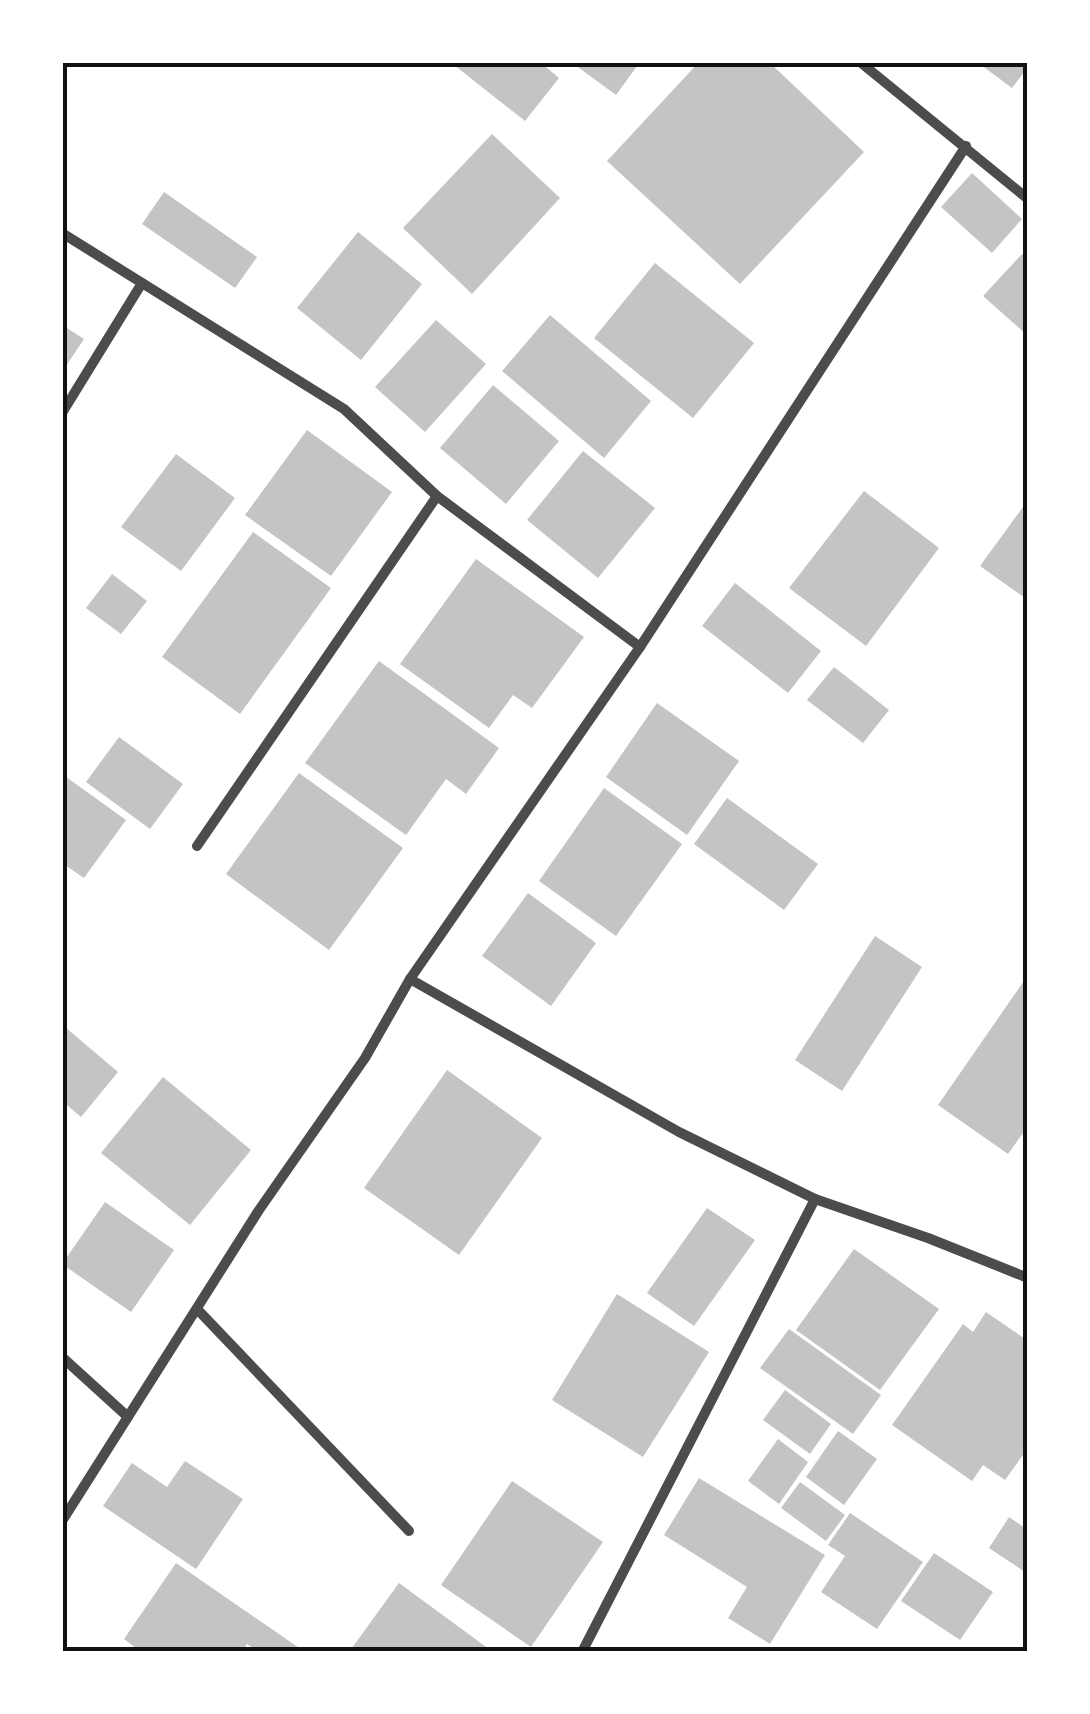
<svg xmlns="http://www.w3.org/2000/svg" width="1090" height="1714" viewBox="0 0 1090 1714" font-family="'Alegreya Sans',sans-serif">
<rect width="100%" height="100%" fill="#fff"/>
<!-- building -->
<g fill="#c4c4c4">
<polygon points="456,62 540,62 559,78 525,121 454,65"/>
<polygon points="571,62 640,62 616,95"/>
<polygon points="699,62 769,62 864,152 740,284 607,161"/>
<polygon points="977,62 1028,62 1028,67 1012,88"/>
<polygon points="492,134 560,198 472,294 403,228"/>
<polygon points="972,173 1022,219 992,253 941,207"/>
<polygon points="164,192 257,257 235,288 142,224"/>
<polygon points="358,232 422,284 361,360 297,308"/>
<polygon points="1022,254 1028,259 1028,336 983,296"/>
<polygon points="655,263 754,343 693,418 594,338"/>
<polygon points="550,315 651,401 604,458 502,371"/>
<polygon points="436,320 486,364 425,432 375,387"/>
<polygon points="62,325 84,339 62,372"/>
<polygon points="493,385 559,441 506,504 440,448"/>
<polygon points="307,430 392,492 331,576 245,515"/>
<polygon points="583,451 655,508 598,578 527,520"/>
<polygon points="176,454 235,498 181,571 121,527"/>
<polygon points="864,491 939,548 866,646 789,588"/>
<polygon points="1028,500 1028,600 980,566"/>
<polygon points="253,532 331,588 240,714 162,657"/>
<polygon points="476,559 584,637 532,708 513,695 489,728 400,664"/>
<polygon points="112,574 147,601 121,634 86,608"/>
<polygon points="735,583 821,651 788,693 702,626"/>
<polygon points="379,661 499,748 466,794 446,779 406,835 305,763"/>
<polygon points="834,667 889,710 863,743 807,700"/>
<polygon points="657,703 739,761 687,835 606,777"/>
<polygon points="119,737 183,784 150,829 86,782"/>
<polygon points="299,773 403,848 329,950 226,874"/>
<polygon points="62,774 126,820 84,878 62,863"/>
<polygon points="604,788 682,844 616,936 539,881"/>
<polygon points="727,798 818,864 784,910 694,844"/>
<polygon points="528,893 596,943 551,1006 482,956"/>
<polygon points="875,936 922,967 842,1091 795,1060"/>
<polygon points="1028,975 1028,1126 1008,1154 938,1105"/>
<polygon points="65,1027 118,1072 81,1117 62,1101"/>
<polygon points="447,1070 542,1138 459,1255 364,1188"/>
<polygon points="163,1077 251,1150 190,1225 101,1153"/>
<polygon points="105,1202 174,1250 131,1312 62,1264"/>
<polygon points="707,1208 755,1240 694,1326 647,1293"/>
<polygon points="854,1249 939,1309 880,1390 796,1330"/>
<polygon points="617,1294 709,1352 643,1457 552,1400"/>
<polygon points="986,1312 1028,1341 1028,1448 1005,1480 983,1465 972,1481 892,1425 963,1324 973,1332"/>
<polygon points="789,1329 881,1395 853,1434 760,1368"/>
<polygon points="785,1390 831,1424 810,1454 763,1420"/>
<polygon points="838,1431 877,1459 844,1505 806,1477"/>
<polygon points="778,1439 808,1462 779,1504 748,1481"/>
<polygon points="185,1461 243,1499 196,1569 103,1506 132,1463 167,1487"/>
<polygon points="699,1478 825,1555 770,1644 728,1618 747,1587 664,1535"/>
<polygon points="512,1481 603,1542 531,1647 441,1585"/>
<polygon points="800,1482 845,1515 826,1541 781,1508"/>
<polygon points="850,1513 923,1562 877,1629 821,1592 845,1556 828,1545"/>
<polygon points="1009,1517 1028,1530 1028,1574 989,1548"/>
<polygon points="934,1553 993,1592 960,1640 901,1601"/>
<polygon points="176,1563 305,1652 259,1652 247,1644 242,1652 141,1652 124,1639"/>
<polygon points="399,1583 493,1652 349,1652"/>
</g>
<g fill="none" stroke-linecap="round" stroke-linejoin="round">
<!-- minor -->
<g stroke="#4c4c4c" stroke-width="10">
<polyline points="860,62 1028,199"/>
<polyline points="62,233 344,409 437,496 640,647"/>
<polyline points="62,413 142,283"/>
<polyline points="197,846 437,496"/>
<polyline points="410,979 679,1132 815,1199 928,1238 1028,1278"/>
<polyline points="197,1309 409,1531"/>
<polyline points="62,1357 128,1417"/>
<polyline points="62,1521 259,1210 365,1058 410,979 640,647 966,146"/>
<polyline points="582,1652 815,1199"/>
</g>
</g>
<!-- border -->
<rect width="1090" height="1714" fill="none" stroke="#ffffff" stroke-width="130"/>
<rect x="65" y="65" width="960" height="1584" fill="none" stroke="#111" stroke-width="4"/>
</svg>
